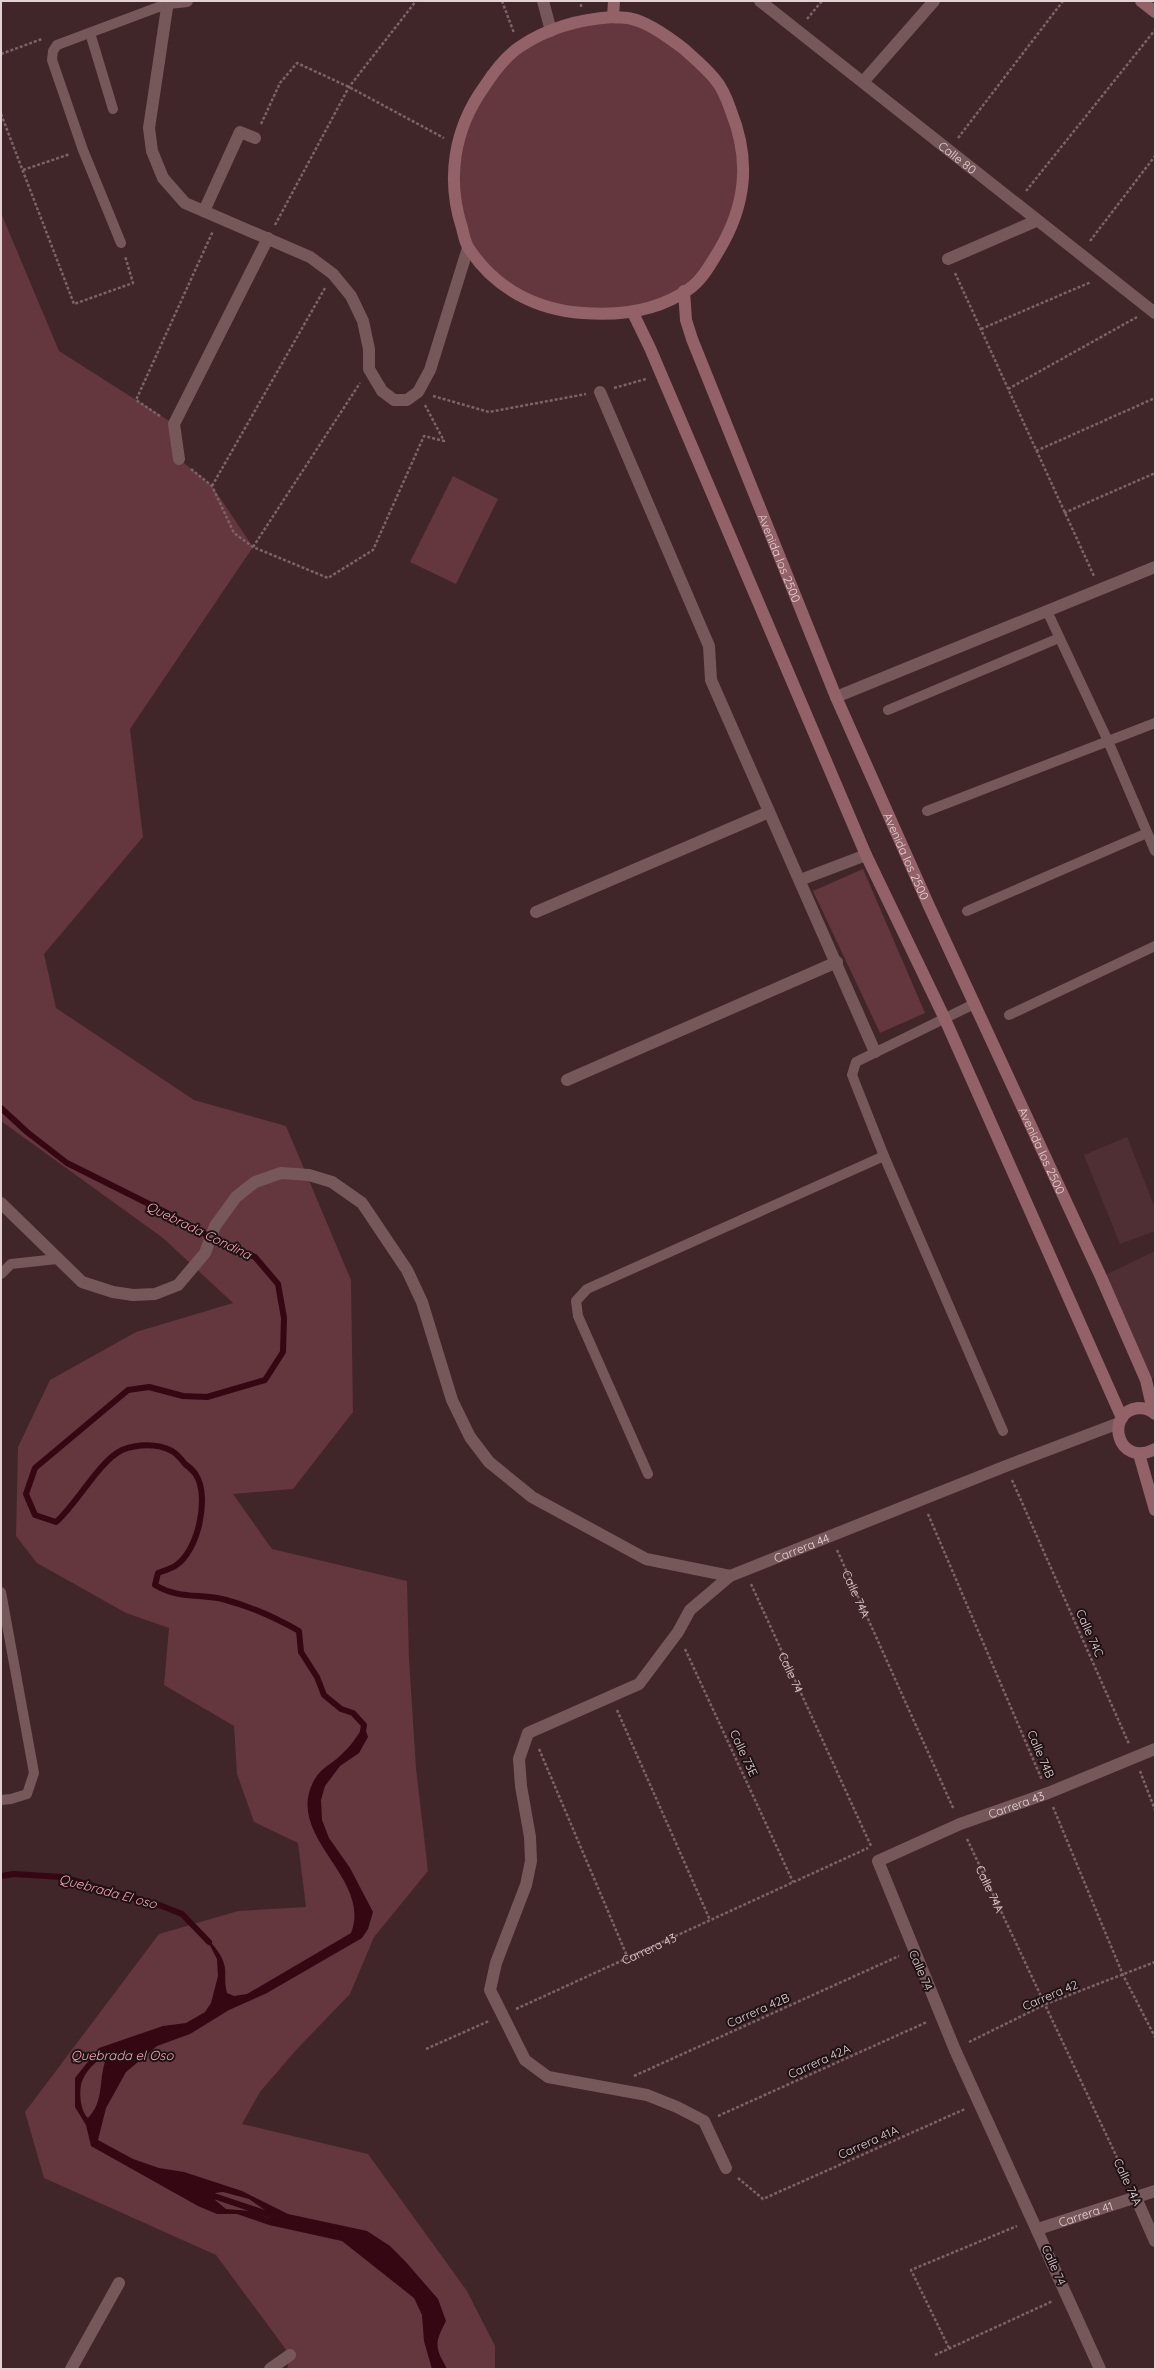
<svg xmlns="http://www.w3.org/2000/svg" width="1156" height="2370" viewBox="0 0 1156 2370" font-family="Quicksand,sans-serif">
<rect width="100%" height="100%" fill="#402529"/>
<!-- built -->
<g fill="#4f2f34">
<polygon points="1127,1137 1155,1208 1155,1231 1120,1244 1084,1155"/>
<polygon points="1155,1251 1155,1377 1146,1380 1101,1277"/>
</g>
<!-- green -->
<g fill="#64363d">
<polygon points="633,19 696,59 736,122 738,208 690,288 633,313 550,309 489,274 458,217 453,174 470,106 520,46 551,30"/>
<polygon points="1,213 59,351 174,424 179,459 212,486 253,547 130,729 143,837 44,954 56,1008 194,1100 286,1126 351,1280 353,1412 293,1489 233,1494 272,1549 407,1581 409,1659 416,1768 428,1871 374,1937 350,1994 297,2049 260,2092 242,2124 368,2154 467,2291 495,2346 495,2369 287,2369 290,2355 216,2255 44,2178 25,2112 159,1934 238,1911 306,1907 298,1843 254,1822 237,1774 234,1726 164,1685 169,1628 126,1613 37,1563 16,1536 18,1447 50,1380 136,1332 233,1303 163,1238 1,1121"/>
<polygon points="453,476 498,499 456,584 410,562"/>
<polygon points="863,869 925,1013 880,1033 813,891"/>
</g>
<!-- water -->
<path fill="#350713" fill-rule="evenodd" d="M364,1725L368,1737L359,1753L340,1766L325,1786L321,1800L322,1820L329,1838L350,1868L373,1912L368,1929L362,1938L267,1993L229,2010L190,2034L157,2046L126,2072L106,2108L98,2140L133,2159L159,2168L184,2172L242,2191L288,2214L367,2231L390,2246L405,2261L438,2299L446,2321C434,2344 435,2347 447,2369H432L424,2341L422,2315L414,2298L342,2241L269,2225L237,2214H217L198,2206L91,2146L86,2125L75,2107V2078L99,2048L163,2026L186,2023L205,2012L211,2003L218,1976L217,1959L205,1936C214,1946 223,1955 225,1968C226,1978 224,1981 227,1993L234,1996L247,1994L351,1933C372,1880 290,1840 311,1787C319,1767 329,1767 342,1754C351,1746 358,1735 364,1725ZM105,2056L106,2059C98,2080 105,2100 88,2118C80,2112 78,2088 83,2079C87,2070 96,2061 105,2056ZM223,2192L249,2199L275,2217L269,2218L251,2211L226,2209L215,2200V2193Z"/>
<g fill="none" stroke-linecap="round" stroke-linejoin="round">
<!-- stream -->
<g stroke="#350713" stroke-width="6">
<path d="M1,1108L27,1132L67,1163L165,1212L218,1241L255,1257L278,1284L284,1318L283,1352L265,1380L207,1397L183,1396L149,1387L128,1390L35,1468L26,1494L35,1515L56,1522C77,1504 99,1461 122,1450C137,1444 157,1443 172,1451C177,1454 182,1460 185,1464C189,1467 194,1471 196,1475C210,1497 198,1552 175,1566C170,1569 163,1571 158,1573L155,1585C180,1600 201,1593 226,1600C252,1607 276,1618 299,1631L301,1652L317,1677L324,1695L341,1709L353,1713L364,1725L363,1731"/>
<polyline points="1,1876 14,1874 62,1877 162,1906 182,1914 209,1942"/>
<polyline points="208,2194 282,2219"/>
</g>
<!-- path -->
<g stroke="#7b6366" stroke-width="2.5" stroke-dasharray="3 2" stroke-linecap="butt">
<polyline points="502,1 514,33"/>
<polyline points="581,7 581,1"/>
<polyline points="807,19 822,1"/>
<polyline points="1,54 42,39"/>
<polyline points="1,114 74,304 133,283 125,256"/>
<polyline points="261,124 280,83 297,63 349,87 444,138"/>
<polyline points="958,138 1063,1"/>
<polyline points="23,170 70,154"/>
<polyline points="1026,191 1155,30"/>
<polyline points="275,225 349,87 416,1"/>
<polyline points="1090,241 1155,156"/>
<polyline points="955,273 1094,576"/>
<polyline points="981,329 1091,282"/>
<polyline points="614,388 646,379"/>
<polyline points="1008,389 1137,317"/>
<polyline points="433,396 489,412 586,394"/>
<polyline points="160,416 136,400 213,231"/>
<polyline points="1036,451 1155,398"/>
<polyline points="191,469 212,486 234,533 253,547 328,578 373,550 424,436 444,441 425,405"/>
<polyline points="212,486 325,288"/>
<polyline points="1064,513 1155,473"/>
<polyline points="253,547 360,383"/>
<polyline points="1012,1480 1129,1744"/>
<polyline points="928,1514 1042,1780"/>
<path id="s1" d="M837,1550L954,1810"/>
<path id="s2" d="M751,1584L871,1846"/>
<polyline points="685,1649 793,1882"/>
<polyline points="617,1710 710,1920"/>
<polyline points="539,1749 627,1956"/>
<polyline points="1140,1771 1155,1810"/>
<polyline points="1053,1807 1123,1975 1155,2037"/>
<path id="s3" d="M967,1839L1129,2183"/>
<path id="s4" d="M516,2009L868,1848"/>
<polyline points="969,2042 1046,2004 1155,1962"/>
<polyline points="426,2049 489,2021"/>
<polyline points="634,2076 899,1956"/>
<polyline points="718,2116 927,2022"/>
<polyline points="738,2178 763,2199 965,2109"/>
<polyline points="949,2348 911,2270 1017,2226"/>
<polyline points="935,2355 1053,2301"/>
</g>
<!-- lane -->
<g stroke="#76585b" stroke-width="10">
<polyline points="90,33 113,109"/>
<polyline points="121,243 83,150 52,60 53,51 57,45 169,3"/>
<polyline points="1047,611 1108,741 1155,851"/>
<polyline points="888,710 1059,638"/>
<polyline points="927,811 1155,723"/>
<polyline points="967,911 1147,833"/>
<polyline points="1009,1015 1155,946"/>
<polyline points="884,1156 1003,1431"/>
<polyline points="1,1274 11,1264 57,1259"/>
<polyline points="648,1474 578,1316 576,1301 587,1289 884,1156 852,1075 856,1062 974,1004"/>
<polyline points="1,1592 34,1773 27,1794 11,1799 1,1800"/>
</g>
<!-- street -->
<g stroke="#76585b" stroke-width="12">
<polyline points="168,1 149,128 152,151 163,178 185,203 310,257 333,274 351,296 363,321 369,349 369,369 382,391 394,400 407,400 418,392 430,370 468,248"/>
<polyline points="543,1 551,31"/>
<path id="s5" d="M760,1L1155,313"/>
<polyline points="169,3 187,1"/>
<polyline points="863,82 934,1"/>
<polyline points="204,211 240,132 255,138"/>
<polyline points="948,259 1036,221"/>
<polyline points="600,392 709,646 711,680 875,1052"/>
<polyline points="179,459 174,424 268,238"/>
<polyline points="836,697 1155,567"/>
<polyline points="800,880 866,855"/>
<polyline points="536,912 769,812"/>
<polyline points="567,1080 837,962"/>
<polyline points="1,1203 82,1282 113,1292 133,1295 155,1294 178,1285 205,1253 215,1226 236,1197 255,1182 281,1173 309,1175 332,1182 362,1203 407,1270 422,1302 452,1400 470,1437 489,1462 532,1497 646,1559 730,1576"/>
<path id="s6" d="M726,2168L704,2121L677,2107L647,2095L548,2077L525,2060L490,1990L496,1963L526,1885L531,1861L530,1837L521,1786L519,1759L528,1733L639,1684L678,1632L690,1610L730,1576L1006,1466L1119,1423"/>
<polyline points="1136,2198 1155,2241"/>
<path id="s7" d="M1038,2229L1155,2191"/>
<polyline points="71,2369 119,2283"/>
<polyline points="270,2369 290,2355"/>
<path id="s8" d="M1100,2369L955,2050L878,1861L960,1824L1048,1793L1155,1749"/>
</g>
<!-- secondary -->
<g stroke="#936168" stroke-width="12">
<polyline points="1141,1 1155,12"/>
<path d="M613,17C619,18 626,17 632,19C647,22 671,39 684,49C694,58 705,67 714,78C722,87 727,99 731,111C751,161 746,206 718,252C710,265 702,280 689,289C658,311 620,316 583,313C537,310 496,289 470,250C465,244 464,235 462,228C446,179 454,129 484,87C493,73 507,55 521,46C548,28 581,19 613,17Z"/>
<polyline points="613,17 614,1"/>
<path id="s9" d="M684,291L686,320L692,339L836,697L929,906L1101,1277L1146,1380L1153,1411"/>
<polyline points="633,313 650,348 866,855 944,1017 1122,1418"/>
<path d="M1155,1414C1150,1409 1144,1408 1138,1408C1104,1412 1117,1469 1155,1449"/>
<polyline points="1139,1454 1155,1510"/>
</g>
</g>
<g text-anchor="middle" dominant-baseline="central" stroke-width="4" stroke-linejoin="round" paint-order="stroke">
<!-- street labels -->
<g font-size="12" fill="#e3d1d3" stroke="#1e1214">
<text stroke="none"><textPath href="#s5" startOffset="252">Calle 80</textPath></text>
<text stroke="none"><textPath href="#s9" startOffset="285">Avenida los 2500</textPath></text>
<text stroke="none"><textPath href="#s9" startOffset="609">Avenida los 2500</textPath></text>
<text stroke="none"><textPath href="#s9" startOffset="933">Avenida los 2500</textPath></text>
<text stroke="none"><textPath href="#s6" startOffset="929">Carrera 44</textPath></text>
<text stroke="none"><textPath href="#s1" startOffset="48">Calle 74A</textPath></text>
<text transform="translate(1090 1633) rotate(66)">Calle 74C</text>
<text stroke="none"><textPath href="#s2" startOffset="97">Calle 74</textPath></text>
<text transform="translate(744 1753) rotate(65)">Calle 73E</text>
<text transform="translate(1041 1754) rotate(67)">Calle 74B</text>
<text stroke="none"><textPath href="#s8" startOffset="704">Carrera 43</textPath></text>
<text stroke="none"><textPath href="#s3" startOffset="55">Calle 74A</textPath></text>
<text stroke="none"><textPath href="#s4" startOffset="146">Carrera 43</textPath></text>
<text transform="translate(921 1970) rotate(67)">Calle 74</text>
<text transform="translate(1050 1995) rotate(-23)">Carrera 42</text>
<text transform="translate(758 2010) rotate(-24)">Carrera 42B</text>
<text transform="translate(819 2061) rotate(-24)">Carrera 42A</text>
<text transform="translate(868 2142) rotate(-24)">Carrera 41A</text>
<text transform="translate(1128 2182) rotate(65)">Calle 74A</text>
<text stroke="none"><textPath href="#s7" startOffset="50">Carrera 41</textPath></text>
<text transform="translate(1054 2265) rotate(66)">Calle 74</text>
</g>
<!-- water labels -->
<g font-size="13" font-style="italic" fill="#faa3b0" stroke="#1e1214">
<text transform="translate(199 1230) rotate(26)">Quebrada Condina</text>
<text transform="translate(108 1891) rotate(15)">Quebrada El oso</text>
<text x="122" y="2055">Quebrada el Oso</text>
</g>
</g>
<!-- border -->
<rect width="1156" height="2370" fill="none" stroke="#e3d1d3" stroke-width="4"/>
</svg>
